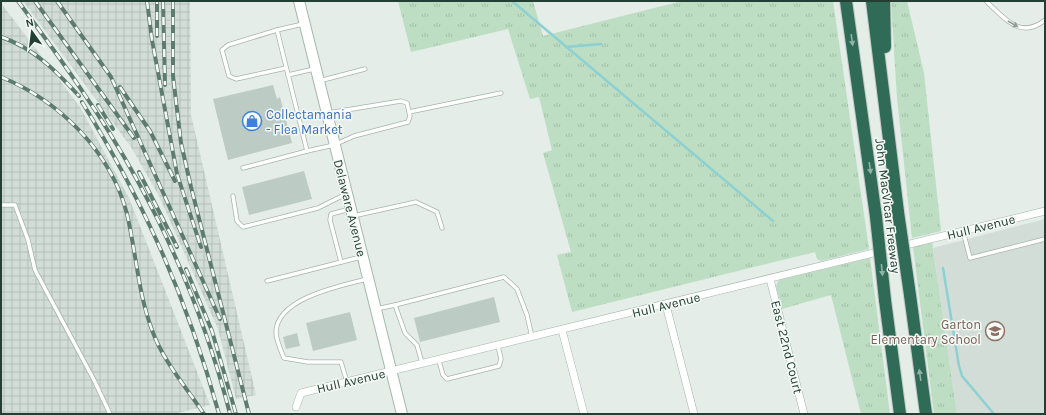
<svg xmlns="http://www.w3.org/2000/svg" width="1046" height="415" viewBox="0 0 1046 415" font-family="Karla,sans-serif">
<defs>
<pattern id="industrial-grid" width="8" height="8" patternUnits="userSpaceOnUse"><rect width="8" height="8" fill="#d2ddd7"/><path d="M0 4h8M4 0v8" fill="none" stroke="#b4bfb9"/></pattern>
<pattern id="grass-tufts" width="24" height="20" patternUnits="userSpaceOnUse"><rect width="24" height="20" fill="#bddec2"/><path d="M3 7l-1-3M5 7V3M7 7l1-3M15 17l-1-3M17 17v-4M19 17l1-3" fill="none" stroke="#a2c0a7"/></pattern>
</defs>
<rect width="100%" height="100%" fill="#e4ede8"/>
<!-- built -->
<polygon fill="#d2ddd7" points="1045,219 1045,414 957,414 933,248"/>
<!-- industrial -->
<g fill="url(#industrial-grid)">
<polygon points="23,1 190,1 191,115 256,395 236,399 218,329 159,196 131,147"/>
<polygon points="1,3 80,107 129,198 210,405 174,414 1,414"/>
</g>
<!-- grass -->
<g fill="url(#grass-tufts)">
<polygon points="398,1 533,1 543,36 682,1 833,1 869,249 821,261 817,259 815,252 572,312 557,255 571,252 543,153 552,150 539,97 530,99 508,29 411,52"/>
<polygon points="891,1 907,1 924,73 941,231 912,238 897,98"/>
<polygon points="932,242 957,414 934,414 913,247"/>
<polygon points="870,258 890,414 861,414 831,295 782,309 776,286 779,280"/>
</g>
<g fill="none" stroke-linecap="round" stroke-linejoin="round">
<!-- stream -->
<g stroke="#8dd0d2" stroke-width="2.5">
<polyline points="512,1 773,221"/>
<polyline points="566,47 601,44"/>
<polyline points="943,268 959,366 962,376 994,414"/>
</g>
</g>
<!-- building -->
<g fill="#bccbc3">
<polygon points="273,85 277,99 280,97 292,143 228,160 213,99"/>
<polygon points="304,171 312,199 249,215 242,187"/>
<polygon points="494,297 500,322 420,342 414,318"/>
<polygon points="350,312 357,340 313,351 306,323"/>
<polygon points="297,333 300,346 286,349 283,337"/>
</g>
<g fill="none" stroke-linecap="round" stroke-linejoin="round">
<!-- lane casing -->
<g stroke="#a6b5ae" stroke-width="5">
<g id="lane">
<path d="M986,1C1004,18 1020,40 1045,20"/>
<polyline points="303,24 277,30 307,151 334,145 354,136 408,122 410,116 407,103 401,101 328,113"/>
<polyline points="277,30 228,45 222,50 229,76 236,79 286,68"/>
<polyline points="288,75 314,69"/>
<polyline points="319,81 365,69"/>
<polyline points="409,112 501,93"/>
<polyline points="243,168 307,151"/>
<polyline points="233,196 237,221 243,227 318,208 346,194"/>
<polyline points="1,205 15,205 28,240 35,270 94,380 110,414"/>
<polyline points="353,216 416,202 437,212 442,228"/>
<polyline points="963,231 970,258 1045,239"/>
<polyline points="341,262 330,220 331,214 350,209"/>
<polyline points="267,281 361,257"/>
<polyline points="395,305 504,277 517,289 527,315 532,337"/>
<polyline points="376,309 395,305 405,333 417,345 422,363"/>
<polyline points="439,361 443,375 447,379 499,366 501,359 498,346"/>
<path d="M347,382L341,362H308L284,358C281,351 276,340 276,332C277,298 340,286 367,279"/>
</g>
</g>
<!-- street casing -->
<g stroke="#a6b5ae" stroke-width="8">
<g id="street">
<polyline points="770,279 804,414"/>
<polyline points="666,305 694,414"/>
<polyline points="562,330 584,414"/>
<polyline points="296,407 301,393 1045,211"/>
</g>
</g>
<!-- secondary casing -->
<g stroke="#a2b9ae" stroke-width="12">
<polyline id="secondary" points="299,1 402,414"/>
</g>
<!-- highway casing -->
<g stroke="#c1c9c6" stroke-width="14">
<g id="highway">
<polyline points="846,1 876,217"/>
<polyline points="872,1 898,212"/>
<polyline points="884,1 885,47"/>
<polyline points="910,295 926,414"/>
<polyline points="885,300 900,414"/>
</g>
</g>
<!-- lane -->
<use href="#lane" stroke="#fff" stroke-width="3.5"/>
<!-- street -->
<use href="#street" stroke="#fff" stroke-width="7"/>
<!-- secondary -->
<use href="#secondary" stroke="#fff" stroke-width="10"/>
<!-- highway -->
<use href="#highway" stroke="#2f6b57" stroke-width="12"/>
<!-- rail casing -->
<g stroke="#5e7b6f" stroke-width="4">
<g id="rail">
<path d="M18,1C60,58 102,116 136,178C177,252 209,332 230,414"/>
<polyline points="35,1 134,138"/>
<polyline points="57,1 111,77 220,319"/>
<polyline points="147,1 152,40 177,174 201,247"/>
<polyline points="163,1 165,85"/>
<polyline points="173,1 173,76 181,143 191,187 249,414"/>
<polyline points="157,36 157,1"/>
<path d="M1,37C34,48 56,71 79,96"/>
<path d="M1,77C60,101 111,152 127,214C136,252 138,293 152,330C163,361 186,387 204,414"/>
<polyline points="120,87 150,131 175,181"/>
<path d="M82,102C145,204 187,298 219,414"/>
<polyline points="98,105 113,129"/>
<polyline points="139,172 177,247"/>
<polyline points="186,269 212,331 236,414"/>
</g>
</g>
<!-- rail -->
<use href="#rail" stroke="#f5faf7" stroke-width="2.5" stroke-dasharray="8" stroke-linecap="butt"/>
<!-- highway-bridge casing -->
<g stroke="#c1c9c6" stroke-width="14" stroke-linecap="butt">
<g id="highway-bridge">
<polyline points="898,212 910,295"/>
<polyline points="876,217 885,300"/>
</g>
</g>
<!-- highway-bridge -->
<use href="#highway-bridge" stroke="#2f6b57" stroke-width="12"/>
</g>
<!-- one-way arrows -->
<defs><path id="oneway-solid" d="M-6-.8H1V-3.2L6.5 0L1 3.2V.8H-6Z"/></defs>
<use fill="#919f9a" href="#oneway-solid" transform="translate(1013 24) rotate(30)"/>
<g fill="#92b2a7">
<use href="#oneway-solid" transform="translate(852 40) rotate(82)"/>
<use href="#oneway-solid" transform="translate(870 168) rotate(82)"/>
<use href="#oneway-solid" transform="translate(882 270) rotate(84)"/>
<use href="#oneway-solid" transform="translate(920 375) rotate(-98)"/>
</g>
<!-- icons -->
<defs>
<g id="shop-ring" transform="scale(1)"><circle r="9.5" fill="#f5faf7" stroke="#3f7fe0" stroke-width="1.5"/><path d="M-5-2.5h2.3a2.7 3.5 0 0 1 5.4 0H5L5.5 6h-11ZM-1.5-2.5h3a1.5 2.3 0 0 0-3 0Z" fill="#3f7fe0"/></g>
<g id="school-ring" transform="scale(1)"><circle r="9.5" fill="#f5faf7" stroke="#8d6e63" stroke-width="1.5"/><path d="M0-5L7-2L0 1L-7-2ZM-4 1L0 2.5L4 1V4Q0 6-4 4Z" fill="#8d6e63"/></g>
</defs>
<g fill-rule="evenodd">
<use href="#shop-ring" x="252" y="121"/>
<use href="#school-ring" x="995" y="331"/>
</g>
<g text-anchor="middle" dominant-baseline="central" stroke-width="3" stroke-linejoin="round" paint-order="stroke">
<!-- shop labels -->
<g font-size="13" fill="#366cbe" stroke="#f5faf7" text-anchor="start">
<text x="266" y="114">Collectamania<tspan x="266" dy="15">- Flea Market</tspan></text>
</g>
<!-- street labels -->
<g font-size="13" fill="#233f34" stroke="#f5faf7">
<text transform="translate(888 206) rotate(83)">John MacVicar Freeway</text>
<text transform="translate(350 208) rotate(76)">Delaware Avenue</text>
<text transform="translate(981 227) rotate(-14)">Hull Avenue</text>
<text transform="translate(666 305) rotate(-14)">Hull Avenue</text>
<text transform="translate(787 347) rotate(76)">East 22nd Court</text>
<text transform="translate(351 381) rotate(-13)">Hull Avenue</text>
</g>
<!-- education labels -->
<g font-size="13" fill="#785e54" stroke="#f5faf7" text-anchor="end">
<text x="981" y="324">Garton<tspan x="981" dy="15">Elementary School</tspan></text>
</g>
</g>
<!-- border -->
<rect width="1046" height="415" fill="none" stroke="#233f34" stroke-width="4"/>
<!-- north arrow -->
<g transform="translate(32 32) rotate(346)" stroke="#f5faf7" stroke-width="3" paint-order="stroke">
<path d="M0-3L7 15L0 10L-7 15Z" fill="#233f34"/>
<text y="-6" font-size="11" font-weight="bold" text-anchor="middle" fill="#233f34">N</text>
</g>
</svg>
